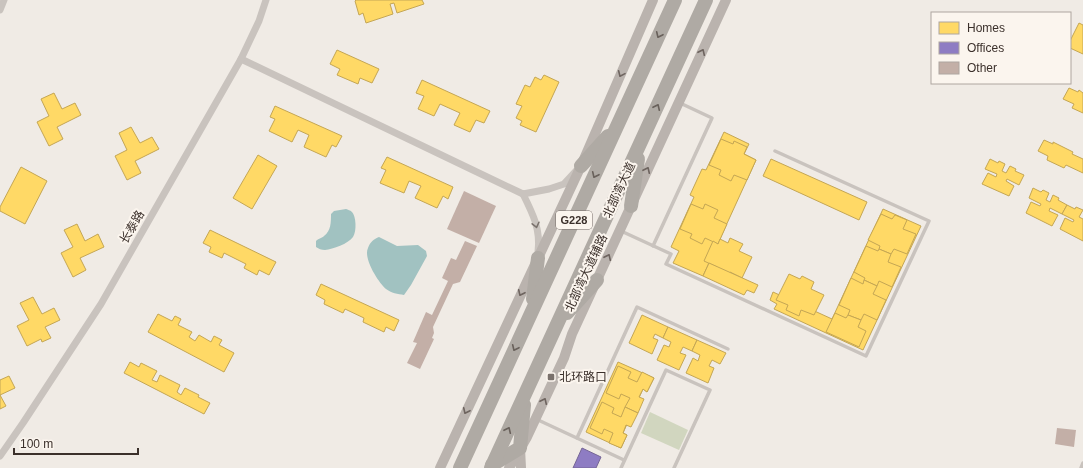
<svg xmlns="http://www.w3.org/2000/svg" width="1083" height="468" viewBox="0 0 1083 468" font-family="Helvetica,'Noto Sans SC',sans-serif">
<rect width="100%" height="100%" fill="#f0ebe5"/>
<!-- green -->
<polygon fill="#d1d6bf" points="650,412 688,430 679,450 641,433"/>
<!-- water -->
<g fill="#a1c2c1">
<path d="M346,209C348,210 350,210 352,212C356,216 357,231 353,237C348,244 333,249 325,250C321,250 319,249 316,247V241C319,238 322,238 324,236C331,231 331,222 331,214L334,211Z"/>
<path d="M379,237L397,246L418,245L426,251L427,256L411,285L404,295C398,294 391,293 386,289C378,282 363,258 368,248C370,242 374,239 379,237Z"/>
</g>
<!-- homes -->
<g fill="#ffd966" stroke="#c4a654">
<polygon points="356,0 422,0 424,4 397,13 394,3 390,4 393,14 366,23 363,13 359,15 355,1"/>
<polygon points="1079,23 1083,25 1083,54 1070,48 1070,41"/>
<polygon points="337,50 379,69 372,83 360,78 358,84 337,75 340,69 330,64"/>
<polygon points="544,75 559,82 536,132 520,125 522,121 516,118 522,106 516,104 525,85 530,87 535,77 541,80"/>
<polygon points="422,80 490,111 484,123 476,120 470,132 454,125 460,113 440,104 434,116 418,109 424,96 416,93"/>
<polygon points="1069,88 1078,92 1079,90 1083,93 1083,113 1072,108 1074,104 1063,99"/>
<polygon points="54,93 62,109 75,103 81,115 57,127 63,139 49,146 37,122 49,116 41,99"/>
<polygon points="275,106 342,136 336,147 332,145 326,157 304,147 309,135 298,130 292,142 269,131 275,119 270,117"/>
<polygon points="131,127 140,143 152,137 159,149 135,161 141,173 127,180 115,156 127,150 119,133"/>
<polygon points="724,132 749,144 744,154 756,160 703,276 673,263 679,251 671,247 694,197 690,195 702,169 706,170"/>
<polygon points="721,139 733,144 734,141 747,147 744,154 756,160 747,180 734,175 731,181 719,175 721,170 709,165"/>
<polygon points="1044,140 1053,144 1053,142 1073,152 1072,154 1083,159 1083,173 1066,165 1064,168 1047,160 1048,156 1038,151"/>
<polygon points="258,155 277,166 252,209 233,198"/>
<polygon points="387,157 453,187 448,199 443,196 437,208 415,198 421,186 409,181 404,193 380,183 386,170 381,168"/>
<polygon points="771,159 867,202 859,220 763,176"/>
<polygon points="990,159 998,163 999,161 1005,164 1002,171 1006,173 1010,166 1016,169 1015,171 1024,175 1019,185 1007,179 1006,181 1014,186 1009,196 982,184 988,173 996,177 997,174 985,169"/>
<polygon points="21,167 47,181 25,224 0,211 0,207"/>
<polygon points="1033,188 1041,192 1043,190 1049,193 1046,200 1050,202 1053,195 1059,198 1058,200 1067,205 1062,214 1050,208 1049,211 1058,215 1052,226 1026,213 1031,202 1040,206 1041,204 1029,198"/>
<polygon points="691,204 703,209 705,204 718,210 714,218 727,224 718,244 705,238 702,244 690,238 692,234 680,229"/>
<polygon points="1067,205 1075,209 1076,207 1083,210 1079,217 1083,219 1083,241 1060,229 1065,218 1073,222 1074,220 1062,214"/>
<polygon points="883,209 921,226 863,350 774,309 777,304 770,300 773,292 832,319"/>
<polygon points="881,214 892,219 895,215 907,220 903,229 916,234 907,254 894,249 891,254 879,249 880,246 868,240"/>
<polygon points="77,224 85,241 98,234 104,247 80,258 86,270 73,277 61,253 73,247 64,230"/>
<polygon points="210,230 276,262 269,275 259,270 257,275 244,268 246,264 224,253 222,258 209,252 211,247 203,243"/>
<polygon points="730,238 743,244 739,251 752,257 742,278 730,272 727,278 715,272 717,267 704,261 713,241 718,244 720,239 728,243"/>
<polygon points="866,246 878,251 879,249 891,254 888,262 901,267 892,287 879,281 877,286 864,280 865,278 854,272"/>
<polygon points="709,263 758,285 754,293 747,290 744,295 703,276"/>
<polygon points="789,274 800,279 802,276 814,282 811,289 824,295 814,315 801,310 799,316 786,310 788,305 776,300"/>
<polygon points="851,278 863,284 864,280 877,286 873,294 886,300 877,320 864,314 861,320 848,315 850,310 839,305"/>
<polygon points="321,284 399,320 394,331 386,327 384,332 363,322 364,318 345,309 343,313 324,304 325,300 316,295"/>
<polygon points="33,297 42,314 54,308 60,320 45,327 51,338 42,342 41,339 27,346 17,326 29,320 20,303"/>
<polygon points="835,313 846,318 848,315 861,320 858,327 866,331 859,347 826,332"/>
<polygon points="158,314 172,321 175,316 181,319 178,325 192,332 189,337 195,341 199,335 211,342 214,336 222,340 219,345 234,353 224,372 148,332"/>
<polygon points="642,315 668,327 663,338 655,334 653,338 658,340 652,354 629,343"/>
<polygon points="668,327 697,340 692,351 683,347 680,353 686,355 679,370 657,360 664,345 669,347 671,342 663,338"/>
<polygon points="697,340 726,353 720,364 712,360 709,366 714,368 708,383 686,373 693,358 698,361 700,355 692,351"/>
<polygon points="130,362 139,367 141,363 157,371 152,380 157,382 160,375 180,385 177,392 181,395 185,388 199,395 198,397 210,403 204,414 124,373"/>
<polygon points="618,362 654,378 647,392 643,389 623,433 627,435 621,448 586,432"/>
<polygon points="618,366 631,372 628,378 637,382 642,372 654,378 647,392 643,389 639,397 644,399 638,413 625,407 630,398 621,394 619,399 606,393"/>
<polygon points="9,376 15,388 0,395 6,406 0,409 0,380"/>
<polygon points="602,402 614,408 612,413 621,417 625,407 638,413 631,427 626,425 623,433 627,435 621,448 609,443 613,433 604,429 602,434 590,428"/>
</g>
<!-- offices -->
<polygon fill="#8e7cc3" stroke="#756595" points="582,448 601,457 596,468 573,468"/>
<!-- building -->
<g fill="#c3afa7">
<polygon points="464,191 496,206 479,243 447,229"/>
<polygon points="465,241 477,246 460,282 453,284 433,327 434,333 432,338 434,339 420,369 407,363 417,343 413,342 426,312 432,315 448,281 442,278 451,258 456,260"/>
<polygon points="1057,428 1076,430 1074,447 1055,444"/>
</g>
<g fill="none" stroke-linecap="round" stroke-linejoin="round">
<!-- lane -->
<g stroke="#c9c3be" stroke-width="3.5">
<polyline points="621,231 671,254 666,264 866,356 929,221 775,151"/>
<polyline points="653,246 712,118 680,103"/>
<polyline points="536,419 624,460"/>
<polyline points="577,438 637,307 728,349"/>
<polyline points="621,468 666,370 710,390 674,468"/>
<polyline points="1081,468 1083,463"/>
</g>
<!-- street -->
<g stroke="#c9c3be" stroke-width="7">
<polyline points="0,10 4,0"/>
<polyline points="241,59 523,194 549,189 564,184 577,170"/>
<path d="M523,194C533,214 541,230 538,252"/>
<polyline points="0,456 23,423 101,304 241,59 259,21 266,0"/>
</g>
<!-- secondary -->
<g stroke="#bab3ae" stroke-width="10">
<polyline points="520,448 521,468"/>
<polyline points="440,468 581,166 653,0"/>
<polyline points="509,468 527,437 564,358 572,334 726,0"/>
</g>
<!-- highway -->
<g stroke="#afaaa4" stroke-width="14">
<polyline points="581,166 608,136"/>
<polyline points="631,206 638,159"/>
<polyline points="533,299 538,258"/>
<polyline points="567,313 597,280"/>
<polyline points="492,465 520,448 524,405"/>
<polyline points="460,468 675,0"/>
<polyline points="491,468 706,0"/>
</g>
</g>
<!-- one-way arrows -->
<defs><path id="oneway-chevron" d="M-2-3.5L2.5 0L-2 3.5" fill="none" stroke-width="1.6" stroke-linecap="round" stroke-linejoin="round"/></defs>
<g stroke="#69615b">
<use href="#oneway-chevron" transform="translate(659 35) rotate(115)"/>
<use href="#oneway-chevron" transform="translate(657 107) rotate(-65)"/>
<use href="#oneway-chevron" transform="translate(595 175) rotate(115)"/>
<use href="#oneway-chevron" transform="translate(515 348) rotate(115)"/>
<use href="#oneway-chevron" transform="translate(508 430) rotate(-65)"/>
</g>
<g stroke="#6e645f">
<use href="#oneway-chevron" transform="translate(702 52) rotate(-65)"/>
<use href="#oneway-chevron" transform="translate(621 74) rotate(114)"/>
<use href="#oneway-chevron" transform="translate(647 170) rotate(-65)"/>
<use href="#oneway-chevron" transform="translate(608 257) rotate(-65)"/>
<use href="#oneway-chevron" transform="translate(521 293) rotate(115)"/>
<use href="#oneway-chevron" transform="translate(544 401) rotate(-65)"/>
<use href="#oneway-chevron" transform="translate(466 411) rotate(115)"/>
</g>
<use stroke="#7b726d" href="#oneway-chevron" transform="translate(536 225) rotate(77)"/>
<!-- markers -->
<rect fill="#7a716c" stroke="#fbf5ee" stroke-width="1.5" x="547" y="373" width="8" height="8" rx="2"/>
<g text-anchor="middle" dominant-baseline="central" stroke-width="4" stroke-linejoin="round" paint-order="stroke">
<!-- shield labels -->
<rect fill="#fbf5ee" stroke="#756b66" stroke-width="1" x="556" y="211" width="36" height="18" rx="3"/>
<g font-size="11" font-weight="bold" fill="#3b302b">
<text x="574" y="220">G228</text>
</g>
<!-- street labels -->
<g font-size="12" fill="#3b302b" stroke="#fbf5ee">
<text transform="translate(619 190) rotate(-65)">北部湾大道</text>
<text transform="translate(132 227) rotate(-60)">长泰路</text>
<text transform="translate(586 273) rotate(-65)">北部湾大道辅路</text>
</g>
<!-- poi labels -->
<g font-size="12" fill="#3b302b" stroke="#fbf5ee" text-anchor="start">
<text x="559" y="377">北环路口</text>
</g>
</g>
<!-- legend -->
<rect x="931" y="12" width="140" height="72" fill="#fbf5ee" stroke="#aea6a0"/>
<rect x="939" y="22" width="20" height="12" fill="#ffd966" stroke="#aea6a0"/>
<text x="967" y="32" font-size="12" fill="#3b302b">Homes</text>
<rect x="939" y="42" width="20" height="12" fill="#8e7cc3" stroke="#aea6a0"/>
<text x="967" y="52" font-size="12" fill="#3b302b">Offices</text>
<rect x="939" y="62" width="20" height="12" fill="#c3afa7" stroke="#aea6a0"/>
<text x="967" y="72" font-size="12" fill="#3b302b">Other</text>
<!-- scale -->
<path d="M14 448v6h124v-6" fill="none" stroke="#3b302b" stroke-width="2"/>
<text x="20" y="448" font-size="12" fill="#3b302b" stroke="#fbf5ee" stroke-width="3" paint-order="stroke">100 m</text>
</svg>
